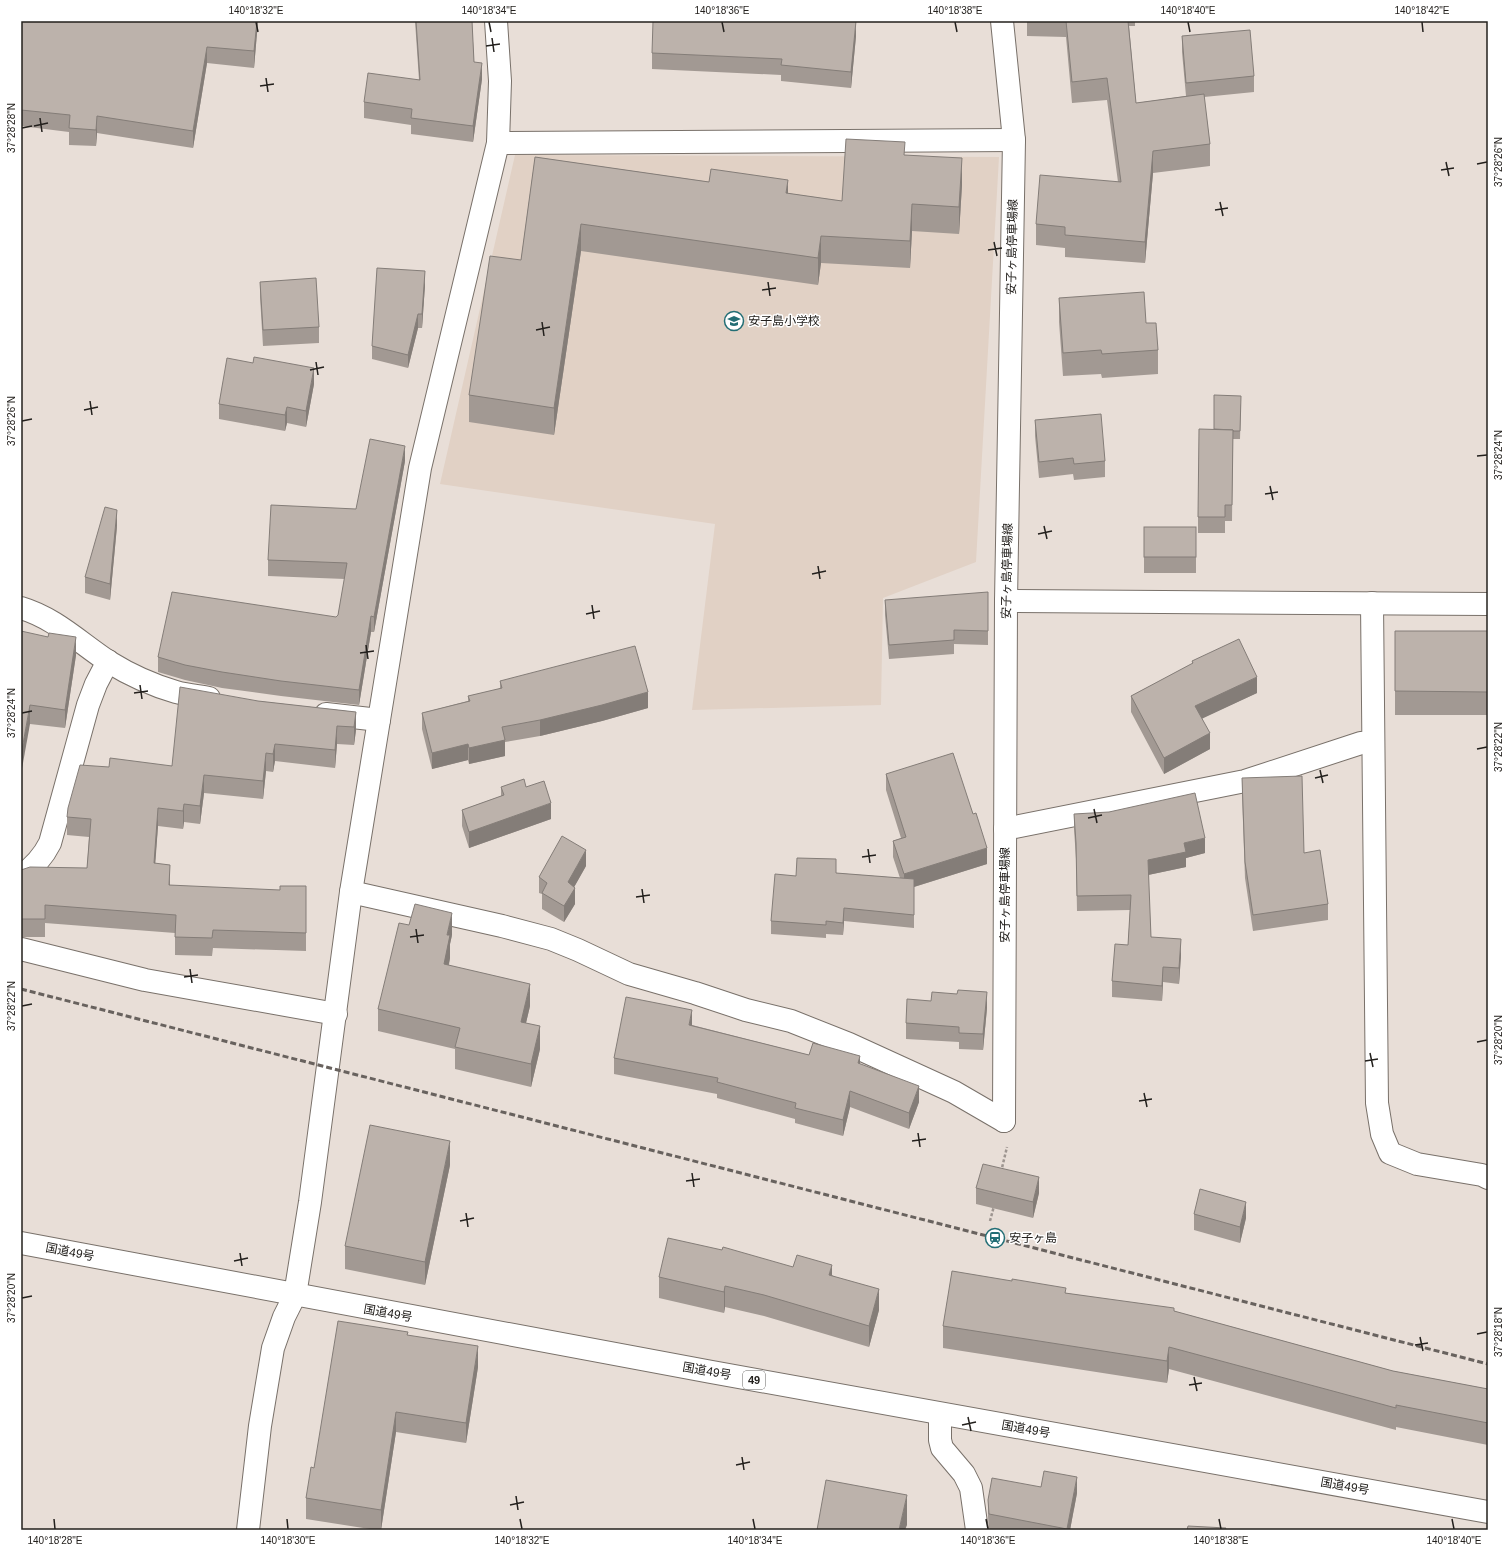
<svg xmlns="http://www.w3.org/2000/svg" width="1509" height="1551" viewBox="0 0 1509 1551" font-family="Arial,'Noto Sans JP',sans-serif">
<rect width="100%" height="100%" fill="#e8ded7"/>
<!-- built -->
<polygon fill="#e1d1c5" points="515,155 999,157 976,562 883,598 881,705 692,710 715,524 440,484"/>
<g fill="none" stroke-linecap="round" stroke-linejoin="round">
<!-- minor casing -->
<g stroke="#79716a" stroke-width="24">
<g id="minor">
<polyline points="498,143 1014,140"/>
<polyline points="1006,601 1488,604"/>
<polyline points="1372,603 1377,1103 1382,1134 1390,1153 1417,1164 1482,1175 1488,1178"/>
<path d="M21,608C55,618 80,643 109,662C130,675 152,685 176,692C186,695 198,696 209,698"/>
<polyline points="326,714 379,720"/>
<polyline points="1005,829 1245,781 1361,743 1373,742"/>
<path d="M21,876C34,867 43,857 50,843L88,705L96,684L108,661"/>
<polyline points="351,892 502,926 551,939 578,950 629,974 695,993 746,1010 791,1021 849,1044 954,1092 1004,1121"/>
<polyline points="21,949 145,980 336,1014"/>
<polyline points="940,1414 940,1440 942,1448 964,1474 971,1488 977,1530"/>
<polyline points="248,1530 260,1426 273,1348 284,1317 295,1295 310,1202 351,892 420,468 498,143 500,81 496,21"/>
</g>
</g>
<!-- major casing -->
<g stroke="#79716a" stroke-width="24">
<polyline id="major" points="1002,21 1014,140 1006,601 1004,1121"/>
</g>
<!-- highway casing -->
<g stroke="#79716a" stroke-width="24">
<path id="highway" d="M21,1243C509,1337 999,1424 1488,1512"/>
</g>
<!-- path -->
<g stroke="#9d9590" stroke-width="2.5" stroke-dasharray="3 2" stroke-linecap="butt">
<polyline points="1001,1172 1007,1147"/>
<polyline points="990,1221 994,1206"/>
</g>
<!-- minor -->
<use href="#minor" stroke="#fff" stroke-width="22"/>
<!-- major -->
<use href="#major" stroke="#fff" stroke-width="22"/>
<!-- highway -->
<use href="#highway" stroke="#fff" stroke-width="22"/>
<!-- rail -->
<polyline stroke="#68625e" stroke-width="3" stroke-dasharray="6 3" stroke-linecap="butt" points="21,989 1488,1364"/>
</g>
<!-- wall -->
<g fill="#a29993">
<polygon points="21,21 258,21 254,68 207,63 193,148 97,133 96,146 69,145 69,132 21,126"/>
<polygon points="415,21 472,21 474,62 482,79 473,142 411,134 411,125 364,118 364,102 419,80"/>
<polygon points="1027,21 1135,21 1135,26 1129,26 1136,103 1186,96 1182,52 1182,36 1254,76 1254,92 1204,97 1210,144 1210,166 1153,173 1145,263 1065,257 1065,248 1036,245 1036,224 1118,182 1107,100 1072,103 1066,37 1027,36"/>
<polygon points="856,36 851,88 781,81 781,75 652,69 652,53"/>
<polygon points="905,155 962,185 959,234 912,231 910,268 821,263 818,285 581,251 554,435 469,422 469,395 521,260 535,157 842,201"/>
<polygon points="260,282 319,327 319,343 263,346 260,297"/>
<polygon points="425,285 422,328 418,328 408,368 372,359 372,346"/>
<polygon points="1059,298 1146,323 1158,350 1158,374 1102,378 1101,374 1063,376 1059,322"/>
<polygon points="314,384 306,427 287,423 285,431 219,419 219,404"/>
<polygon points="1241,404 1240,439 1233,439 1232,521 1225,521 1225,533 1198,533 1198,517 1214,429"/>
<polygon points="1035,420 1105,461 1105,477 1074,480 1073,474 1039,478 1035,436"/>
<polygon points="405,461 374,632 371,632 359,705 281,696 222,688 185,680 158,672 158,657 336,617 338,615 345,579 268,576 268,560 356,509"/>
<polygon points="117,526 110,600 85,593 85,577"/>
<rect x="1144" y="527" width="52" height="46"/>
<polygon points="885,600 988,606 988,645 954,644 954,654 889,659 885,615"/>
<polygon points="21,631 76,655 65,728 30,724"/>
<rect x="1395" y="631" width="93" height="84"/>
<polygon points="1192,661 1257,693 1202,718 1210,749 1164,774 1131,712 1131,696 1192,664"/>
<polygon points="500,681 648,708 602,721 540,736 505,742 505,756 469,764 468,760 432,769 422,729 422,713 468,701 468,696 500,689"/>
<polygon points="258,701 356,712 356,730 354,745 337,744 335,768 275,761 273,772 266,771 263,799 204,793 200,824 184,822 183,829 158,826 155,863 170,885 306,904 306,951 213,948 212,956 175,955 175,933 45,923 45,937 21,937 21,870 87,868 89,837 67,835 67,817 109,767 172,766"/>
<polygon points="886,774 987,864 914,887 914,928 844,921 843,935 826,934 826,938 771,934 771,921 796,876 836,873 900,878 893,857 893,841 901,838 886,790"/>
<polygon points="1242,778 1328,904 1328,920 1253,931 1245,878 1242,794"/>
<polygon points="501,787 551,819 469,848 462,826 462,810 501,796"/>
<polygon points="1074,814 1205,853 1186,858 1186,867 1148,875 1151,937 1181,955 1179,984 1163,982 1162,1001 1112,997 1112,981 1128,945 1130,910 1077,911 1076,859 1074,829"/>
<polygon points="586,866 574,887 575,904 564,922 542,909 542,894 539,893 539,877"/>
<polygon points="452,935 450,944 450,958 449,965 530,1006 526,1023 540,1049 531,1087 455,1069 455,1049 378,1031 378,1009"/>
<polygon points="987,1008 983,1050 959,1049 959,1042 906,1039 906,1023"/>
<polygon points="692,1025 809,1055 860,1064 919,1102 909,1129 850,1107 843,1136 795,1123 795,1119 717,1098 717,1094 614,1074 614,1058"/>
<polygon points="450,1165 425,1285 345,1269 345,1246"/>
<polygon points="976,1188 1039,1193 1033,1218 976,1204"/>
<polygon points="1194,1214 1246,1218 1240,1243 1194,1230"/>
<polygon points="793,1267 832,1275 879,1310 869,1347 764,1316 725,1307 724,1313 659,1298 659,1277"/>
<polygon points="1012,1281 1066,1293 1174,1311 1393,1371 1488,1389 1488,1445 1396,1427 1396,1430 1169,1369 1167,1383 943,1348 943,1326"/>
<polygon points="408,1336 478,1367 466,1443 396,1432 381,1530 376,1530 306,1519 306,1498 314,1468"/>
<polygon points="1041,1487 1077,1493 1070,1530 989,1530 988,1516 988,1500"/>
</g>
<!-- shaded-wall -->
<g fill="#847d78">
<polygon points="257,21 258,21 254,68 254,51"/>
<polygon points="856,21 856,36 851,88 851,72"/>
<polygon points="207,47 207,63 193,148 193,131"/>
<polygon points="482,63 482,79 473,142 473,126"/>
<polygon points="97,116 97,133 96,146 96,130"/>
<polygon points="1153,151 1153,173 1145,263 1145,242"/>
<polygon points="962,158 962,185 959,234 959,207"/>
<polygon points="788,180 788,207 786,193"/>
<polygon points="912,204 912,231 910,268 910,241"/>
<polygon points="581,224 581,251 554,435 554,408"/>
<polygon points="821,236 821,263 818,285 818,258"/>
<polygon points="425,271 425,285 422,328 422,314"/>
<polygon points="418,314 418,328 408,368 408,355"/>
<polygon points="314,368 314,384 306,427 306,411"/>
<polygon points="287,407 287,423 285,431 285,415"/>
<polygon points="405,446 405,461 374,632 374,617"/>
<polygon points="117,510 117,526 110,600 110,584"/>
<polygon points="371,616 371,632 359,705 359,690"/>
<polygon points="76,637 76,655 65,728 65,710"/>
<polygon points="1257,677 1257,693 1195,722 1195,706"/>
<polygon points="648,692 648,708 602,721 540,736 540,720"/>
<polygon points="30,705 30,724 21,774 21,755"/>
<polygon points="356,712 356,730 354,745 354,727"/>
<polygon points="337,726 337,744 335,768 335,750"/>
<polygon points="1210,733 1210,749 1164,774 1164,758"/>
<polygon points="505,740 505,756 469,764 469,748"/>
<polygon points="275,744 275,761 273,772 273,754"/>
<polygon points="468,744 468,760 432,769 432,753"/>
<polygon points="266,753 266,771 263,799 263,781"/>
<polygon points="204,775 204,793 200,824 200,806"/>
<polygon points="551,803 551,819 469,848 469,832"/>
<polygon points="184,804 184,822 183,829 183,811"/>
<polygon points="158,808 158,826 154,881 154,863"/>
<polygon points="1205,838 1205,853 1186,858 1186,867 1148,875 1148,860 1184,843"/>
<polygon points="987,848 987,864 904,890 904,874"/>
<polygon points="586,850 586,866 568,898 568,882"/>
<polygon points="170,865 170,882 169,903 169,885"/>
<polygon points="575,888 575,904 564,922 564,906"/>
<polygon points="844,908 844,921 843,935 843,923"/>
<polygon points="452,913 452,935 450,944 450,958 444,986 444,964 447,935"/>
<polygon points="1181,939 1181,955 1179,984 1179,968"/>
<polygon points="1163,967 1163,982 1162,1001 1162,986"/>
<polygon points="530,984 530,1006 521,1044 521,1022"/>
<polygon points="987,992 987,1008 983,1050 983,1034"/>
<polygon points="692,1010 692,1026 689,1025"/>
<polygon points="540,1026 540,1049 531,1087 531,1064"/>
<polygon points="860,1056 860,1072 858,1063"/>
<polygon points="919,1086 919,1102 909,1129 909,1113"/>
<polygon points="850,1091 850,1107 843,1136 843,1120"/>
<polygon points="450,1141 450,1165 425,1285 425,1262"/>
<polygon points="1039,1177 1039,1193 1033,1218 1033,1202"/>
<polygon points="1246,1202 1246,1218 1240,1243 1240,1227"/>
<polygon points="832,1265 832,1286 829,1275"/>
<polygon points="725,1286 725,1307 724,1313 724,1292"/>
<polygon points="879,1289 879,1310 869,1347 869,1326"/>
<polygon points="478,1346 478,1367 466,1443 466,1423"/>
<polygon points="1169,1347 1169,1369 1167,1383 1167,1361"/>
<polygon points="396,1412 396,1432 381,1530 381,1510"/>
<polygon points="1077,1477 1077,1493 1070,1530 1067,1530"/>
<polygon points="907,1495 907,1525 905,1530 899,1530"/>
</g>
<!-- building -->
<g fill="#bcb2ab" stroke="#847d78">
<polygon points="21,21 257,21 254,51 207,47 193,131 97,116 96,130 69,128 70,115 21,110"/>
<polygon points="416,21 472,21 474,62 482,63 473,126 411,118 412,109 364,102 368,73 420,80"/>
<polygon points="653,21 856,21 851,72 781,65 782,59 652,53"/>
<polygon points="1066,21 1128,21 1136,103 1204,94 1210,144 1153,151 1145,242 1065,235 1065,227 1036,224 1040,175 1121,182 1107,78 1072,82"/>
<polygon points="1250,30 1254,76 1186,83 1182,36"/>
<polygon points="846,139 905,142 904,155 962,158 959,207 912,204 910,241 821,236 818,258 581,224 554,408 469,395 490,256 521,260 535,157 709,182 711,169 788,180 786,193 842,201"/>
<polygon points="377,268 425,271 422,314 418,314 408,355 372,346"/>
<polygon points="316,278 319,327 263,330 260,282"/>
<polygon points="1144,292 1146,323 1156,323 1158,350 1102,354 1101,350 1063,353 1059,298"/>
<polygon points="254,357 314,368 306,411 287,407 285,415 219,404 227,358 253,363"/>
<polygon points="1214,395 1241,396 1240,431 1233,431 1233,430 1214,429"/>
<polygon points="1101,414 1105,461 1074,464 1073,458 1039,462 1035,420"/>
<polygon points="1199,429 1233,430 1232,505 1225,505 1225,517 1198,517"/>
<polygon points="370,439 405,446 374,617 371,616 359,690 281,681 222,672 185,665 158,657 172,592 336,617 338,615 347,563 268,560 271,505 356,509"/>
<polygon points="105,507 117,510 110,584 85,577"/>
<rect x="1144" y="527" width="52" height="30"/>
<polygon points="988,592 988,631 954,630 954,640 889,645 885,600"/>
<polygon points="21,631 48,637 49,633 76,637 65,710 30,705 21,755"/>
<polygon points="1395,631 1488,631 1488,692 1395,691"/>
<polygon points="1239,639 1257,677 1195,706 1210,733 1164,758 1131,696 1193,663 1192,661"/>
<polygon points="635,646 648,692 602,705 540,720 502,727 505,740 469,748 468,744 432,753 422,713 470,701 468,696 502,688 500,681"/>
<polygon points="180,687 258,701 356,712 354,727 337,726 335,750 275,744 273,754 266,753 263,781 204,775 200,806 184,804 183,811 158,808 154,863 170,865 169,885 280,890 280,886 306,886 306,933 213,930 212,938 175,937 176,915 45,905 45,919 21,919 21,870 30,867 87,868 91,819 67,817 68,808 80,765 109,767 110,758 172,766"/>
<polygon points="953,753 973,814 976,813 987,848 904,874 893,841 906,837 886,774"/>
<polygon points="1302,776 1304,853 1320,850 1328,904 1253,915 1245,862 1242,778"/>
<polygon points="524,779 526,787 544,781 551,803 469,832 462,810 504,795 501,787"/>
<polygon points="1195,793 1205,838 1184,843 1186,852 1148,860 1151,937 1181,939 1179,968 1163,967 1162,986 1112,981 1115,944 1128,945 1131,895 1077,896 1076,843 1074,814 1109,812"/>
<polygon points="562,836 586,850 568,882 575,888 564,906 542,893 547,883 539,877"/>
<polygon points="797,858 836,859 836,873 914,879 914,915 844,908 843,923 826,921 826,925 771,921 775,874 796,876"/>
<polygon points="415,904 452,913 447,935 450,935 444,964 530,984 521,1022 540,1026 531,1064 455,1047 460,1028 378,1009 399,923 409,925"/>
<polygon points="958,990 987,992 983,1034 959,1033 959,1027 906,1023 907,999 931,1001 932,992 957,994"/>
<polygon points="626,997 692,1010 689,1025 809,1055 813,1043 860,1056 858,1063 919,1086 909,1113 850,1091 843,1120 795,1108 796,1103 717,1082 718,1078 614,1058"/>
<polygon points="370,1125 450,1141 425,1262 345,1246"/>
<polygon points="983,1164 1039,1177 1033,1202 976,1188"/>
<polygon points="1200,1189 1246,1202 1240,1227 1194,1214"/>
<polygon points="668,1238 722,1250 723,1247 793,1267 797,1255 832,1265 829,1275 879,1289 869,1326 764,1295 725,1286 724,1292 659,1277"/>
<polygon points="952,1271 1012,1281 1012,1279 1066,1288 1065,1293 1174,1308 1174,1311 1393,1371 1488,1389 1488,1423 1396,1405 1396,1408 1169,1347 1167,1361 943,1326"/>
<polygon points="338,1321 408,1332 407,1335 478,1346 466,1423 396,1412 381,1510 306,1498 311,1467 314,1468"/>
<polygon points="1044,1471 1077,1477 1067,1529 989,1514 988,1500 992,1478 1041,1487"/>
<polygon points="826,1480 907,1495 899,1530 817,1530"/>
<polygon points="1188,1526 1226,1528 1225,1530 1187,1530"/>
</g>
<!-- ticks -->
<path fill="none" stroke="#23201d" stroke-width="1.5" d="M256,22L258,32M489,22L491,32M722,22L724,32M955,22L957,32M1188,22L1190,32M1422,22L1423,32M492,38L494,52M486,46L500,44M266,78L268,92M260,86L274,84M40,118L42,132M34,126L48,123M22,128L32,126M1446,162L1449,176M1477,164L1487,162M1441,170L1454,168M1220,202L1223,216M1215,210L1228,208M994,242L997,256M988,250L1002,248M768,282L770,296M762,290L776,288M542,322L544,336M536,330L550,327M316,362L318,375M310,370L324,367M90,401L92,415M84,410L98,407M22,421L32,419M1477,456L1487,455M1270,486L1273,500M1265,494L1278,492M1044,526L1047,539M1038,534L1052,531M818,566L820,579M812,574L826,571M592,605L594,619M586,614L600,611M366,645L368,659M360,653L374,651M140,685L142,699M134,693L148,691M22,713L32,711M1477,749L1487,747M1320,770L1323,783M1315,778L1328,775M1094,809L1097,823M1088,818L1102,815M868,849L870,863M862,857L876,855M642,889L644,903M636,897L650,895M416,929L418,943M410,937L424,935M190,969L192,983M184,977L198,975M22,1006L32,1004M1477,1042L1487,1040M1370,1053L1373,1067M1365,1061L1378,1059M1144,1093L1147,1107M1139,1101L1152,1099M918,1133L920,1147M912,1141L926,1139M692,1173L694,1187M686,1181L700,1179M466,1213L468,1227M460,1221L474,1218M240,1253L242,1266M234,1261L248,1258M22,1298L32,1296M1477,1334L1487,1332M1420,1337L1423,1351M1415,1345L1428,1343M1194,1377L1197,1391M1189,1385L1202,1383M968,1417L971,1431M962,1425L976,1422M742,1457L744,1470M736,1465L750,1462M516,1496L518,1510M510,1505L524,1502M54,1519L55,1529M287,1519L288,1529M520,1519L522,1529M753,1519L755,1529M986,1519L988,1529M1219,1519L1221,1529M1452,1519L1454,1529"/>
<!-- icons -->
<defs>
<g id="school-ring" transform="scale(1)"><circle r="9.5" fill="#fff" stroke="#236e75" stroke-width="1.5"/><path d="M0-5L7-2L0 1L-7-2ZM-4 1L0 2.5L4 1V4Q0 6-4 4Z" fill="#236e75"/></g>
<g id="station-ring" transform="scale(1)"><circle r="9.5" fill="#fff" stroke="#236e75" stroke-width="1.5"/><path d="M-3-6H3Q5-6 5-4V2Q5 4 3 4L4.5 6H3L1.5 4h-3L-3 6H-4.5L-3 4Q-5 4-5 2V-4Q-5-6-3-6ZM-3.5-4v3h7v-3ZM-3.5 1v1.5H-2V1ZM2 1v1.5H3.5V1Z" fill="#236e75"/></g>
</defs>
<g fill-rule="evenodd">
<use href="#school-ring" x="734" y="321"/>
<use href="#station-ring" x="995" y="1238"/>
</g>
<g text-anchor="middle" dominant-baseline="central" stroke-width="3" stroke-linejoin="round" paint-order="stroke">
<!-- shield labels -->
<rect fill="#fff" stroke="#656361" stroke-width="1" x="743" y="1371" width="22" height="18" rx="3"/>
<g font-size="11" font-weight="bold" fill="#23201d">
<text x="754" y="1380">49</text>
</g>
<!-- street labels -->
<g font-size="12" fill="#23201d" stroke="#fff">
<text transform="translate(1012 247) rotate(-89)">安子ヶ島停車場線</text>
<text transform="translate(1007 571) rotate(-89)">安子ヶ島停車場線</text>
<text transform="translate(1005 895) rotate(-90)">安子ヶ島停車場線</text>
<text transform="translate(70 1252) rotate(11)">国道49号</text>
<text transform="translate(388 1313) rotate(10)">国道49号</text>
<text transform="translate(707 1371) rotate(10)">国道49号</text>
<text transform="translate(1026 1429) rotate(10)">国道49号</text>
<text transform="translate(1345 1486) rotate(10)">国道49号</text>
</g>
<!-- poi labels -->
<g font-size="12" fill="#23201d" stroke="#fff" text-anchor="start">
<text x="748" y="321">安子島小学校</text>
<text x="1009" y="1238">安子ヶ島</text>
</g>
</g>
<!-- border -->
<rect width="1509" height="1551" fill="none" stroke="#ffffff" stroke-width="44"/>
<rect x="22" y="22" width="1465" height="1507" fill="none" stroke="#23201d" stroke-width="1.5"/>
<g font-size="10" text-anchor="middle" fill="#23201d">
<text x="256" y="14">140°18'32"E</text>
<text x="489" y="14">140°18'34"E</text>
<text x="722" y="14">140°18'36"E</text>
<text x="955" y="14">140°18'38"E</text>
<text x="1188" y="14">140°18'40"E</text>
<text x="1422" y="14">140°18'42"E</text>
<text transform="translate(11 128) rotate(-90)" y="4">37°28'28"N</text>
<text transform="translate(1498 162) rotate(-90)" y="4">37°28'26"N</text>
<text transform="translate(11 421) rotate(-90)" y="4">37°28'26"N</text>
<text transform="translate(1498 455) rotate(-90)" y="4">37°28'24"N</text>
<text transform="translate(11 713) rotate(-90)" y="4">37°28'24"N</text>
<text transform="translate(1498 747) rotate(-90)" y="4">37°28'22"N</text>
<text transform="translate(11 1006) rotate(-90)" y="4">37°28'22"N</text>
<text transform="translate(1498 1040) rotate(-90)" y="4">37°28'20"N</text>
<text transform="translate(11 1298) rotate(-90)" y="4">37°28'20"N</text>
<text transform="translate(1498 1332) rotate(-90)" y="4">37°28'18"N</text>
<text x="55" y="1544">140°18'28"E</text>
<text x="288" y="1544">140°18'30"E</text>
<text x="522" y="1544">140°18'32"E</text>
<text x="755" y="1544">140°18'34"E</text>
<text x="988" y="1544">140°18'36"E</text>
<text x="1221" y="1544">140°18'38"E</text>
<text x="1454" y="1544">140°18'40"E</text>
</g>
</svg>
